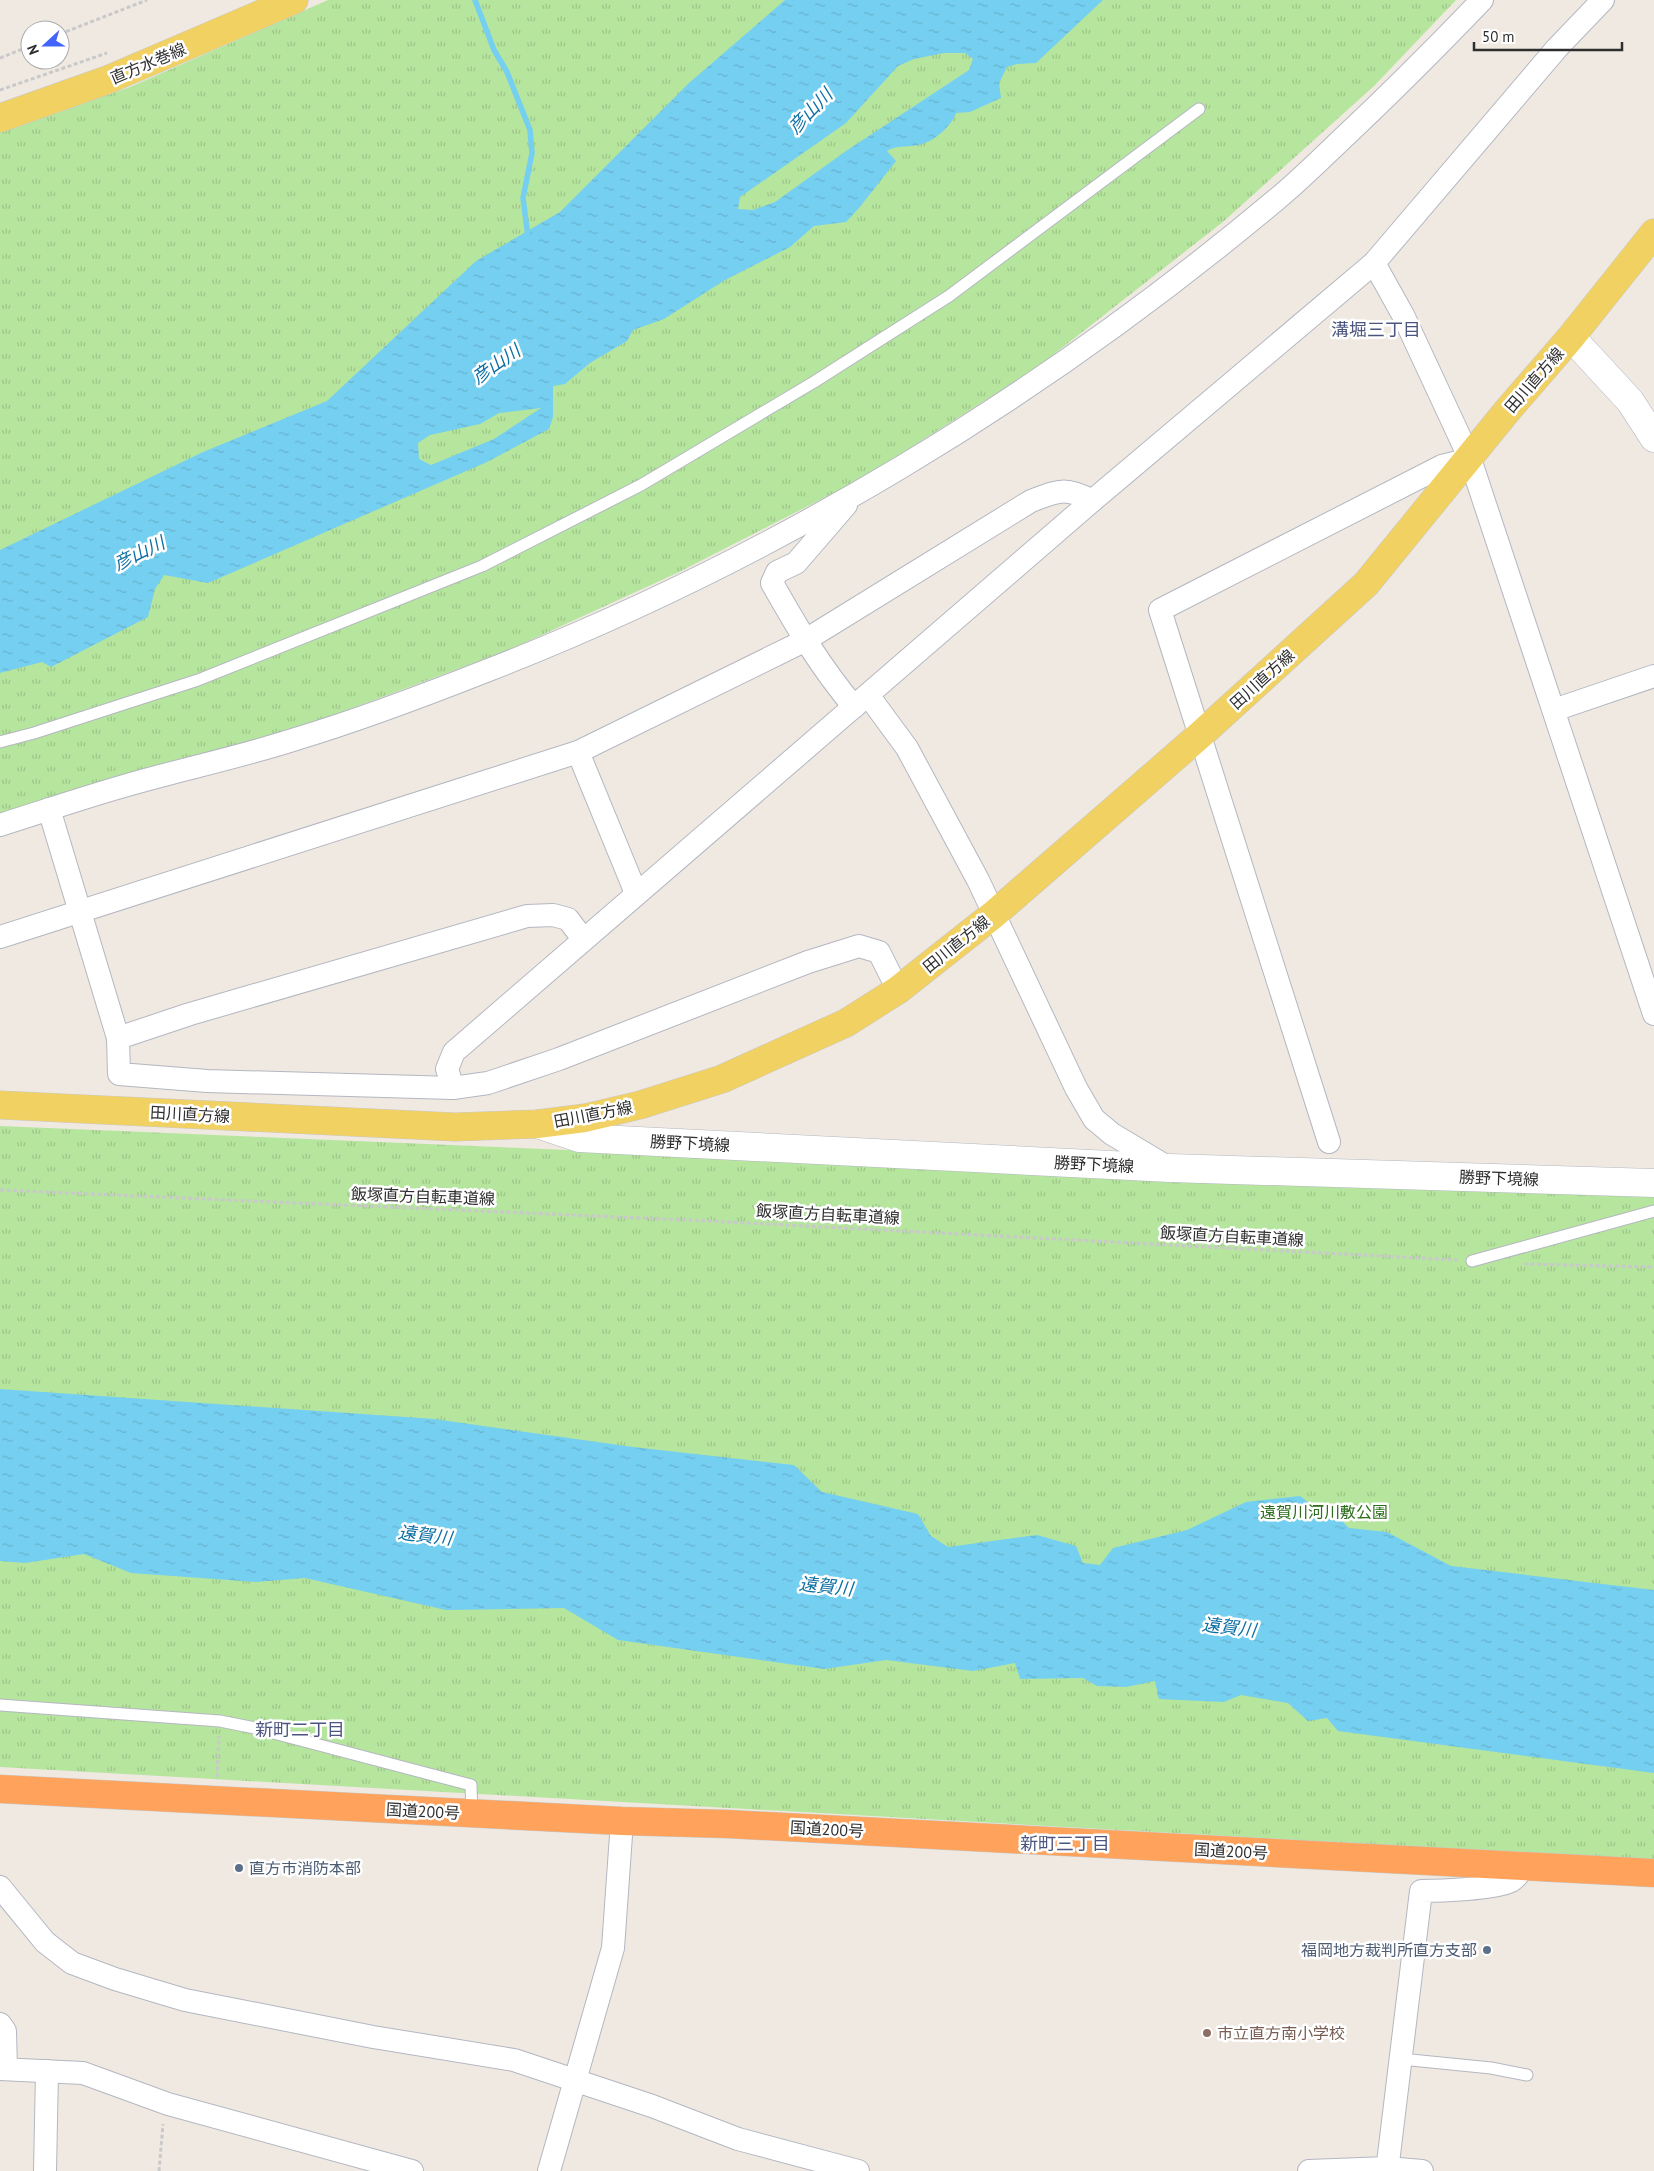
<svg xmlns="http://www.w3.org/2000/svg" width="1654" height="2171" viewBox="0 0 1654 2171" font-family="'PT Sans','Noto Sans JP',sans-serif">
<defs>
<pattern id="park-tufts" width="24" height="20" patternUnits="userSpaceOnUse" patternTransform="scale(1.25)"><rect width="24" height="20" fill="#b6e59e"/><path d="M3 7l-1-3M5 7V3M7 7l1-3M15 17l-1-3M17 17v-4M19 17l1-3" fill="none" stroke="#9dc588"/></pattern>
<pattern id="water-ripples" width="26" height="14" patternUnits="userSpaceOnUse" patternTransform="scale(1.25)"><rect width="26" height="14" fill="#75cff0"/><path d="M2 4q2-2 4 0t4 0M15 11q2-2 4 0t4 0" fill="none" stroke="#66b2ce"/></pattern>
</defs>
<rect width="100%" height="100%" fill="#efe9e1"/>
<!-- park -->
<g fill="url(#park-tufts)">
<polygon points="328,0 1456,0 1374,86 1224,221 1035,369 859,480 677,573 509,650 304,726 0,816 0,132 130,87"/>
<polygon points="0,1126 1654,1196 1654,1860 0,1767"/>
</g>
<!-- water -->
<g fill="url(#water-ripples)" fill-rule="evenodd">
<path d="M785,0H1103L1036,63L1017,64L1007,67L999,83L1001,98L970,112L956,113C952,125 936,140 922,144C910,148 898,144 887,151L896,161L859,208L846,222L814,226L790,247L725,280L664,319L633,330L627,341L590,363L565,384L553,386V417L549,429L487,462L208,583L164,575L155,589L148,617L51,667L42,662L0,673V550L203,452L327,401L476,261L560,212L689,83ZM944,53H965L973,59L969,70L846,151L775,202L753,210L738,209L740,197L846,123L898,66L914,59ZM541,408L494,439L431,465L419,459L418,443L430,435L480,424L499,413Z"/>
<polygon points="0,1389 434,1419 633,1447 794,1465 822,1492 918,1514 931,1536 948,1547 1037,1535 1076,1546 1083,1563 1100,1565 1113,1548 1187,1530 1246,1502 1300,1496 1323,1514 1339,1518 1349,1528 1387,1532 1451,1566 1654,1590 1654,1773 1338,1731 1327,1718 1308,1721 1288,1703 1241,1695 1224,1702 1159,1699 1155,1681 1126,1687 1097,1686 1083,1678 1020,1679 1015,1663 973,1671 886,1660 824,1669 618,1640 564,1608 446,1610 305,1578 256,1582 131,1573 84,1554 25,1563 0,1561"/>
</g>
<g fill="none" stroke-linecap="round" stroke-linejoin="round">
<!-- stream -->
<polyline stroke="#75cff0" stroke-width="5.5" points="475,0 494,50 507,72 530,130 532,153 523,198 528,237"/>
<!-- lane casing -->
<g stroke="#b4b7c1" stroke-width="13">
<g id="lane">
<polyline points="0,742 34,733 198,680 482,566 641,485 814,382 949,296 1199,109"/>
<polyline points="1472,1261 1654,1211"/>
<polyline points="0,1705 220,1721 255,1728 471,1785 472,1814"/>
<polyline points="1401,2059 1491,2068 1527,2075"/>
</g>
</g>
<!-- street casing -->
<g stroke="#b4b7c1" stroke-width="24">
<g id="street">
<polyline points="1374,263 1403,315 1470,459 1654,1014"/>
<path d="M846,505L796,563L777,572L772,583C798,629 820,666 854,707"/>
<polyline points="868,695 907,748 978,880 1076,1088 1094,1119 1112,1134 1169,1168"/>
<polyline points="1554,710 1654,676"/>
<polyline points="578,752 636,893"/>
<polyline points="49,809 118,1038 190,1014 527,916 553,915 568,919 583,939"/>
<path d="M0,825C41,812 82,798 124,786C182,769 241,757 299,738C362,719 425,695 486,671C774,559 1041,397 1277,199C1299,181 1320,160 1341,140C1389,95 1436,48 1482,0"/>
<path d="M0,937L578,752L804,641L1031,501C1058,491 1065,486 1092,501"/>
<polyline points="118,1038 119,1074 207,1081 453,1088 488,1083 559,1059 808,962 859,946 879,952 898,990"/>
<polyline points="453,1088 447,1069 454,1052 1092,501 1374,263 1557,48 1603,0"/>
<polyline points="1329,1142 1160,610 1442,466 1470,459"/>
<polyline points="0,1887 45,1942 72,1963 115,1979 185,2000 373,2037 514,2060 652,2106 738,2139 858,2171"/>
<polyline points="0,2024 5,2031 6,2069"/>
<polyline points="0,2069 83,2073 168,2104 412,2171"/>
<polyline points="45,2171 47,2071"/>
<polyline points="549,2171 613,1948 622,1821"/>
<polyline points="1309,2171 1387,2168 1422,2171"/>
<path d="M1387,2171L1421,1891C1441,1891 1495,1889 1511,1881C1517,1877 1521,1872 1524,1866"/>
</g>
</g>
<!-- secondary casing -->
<g stroke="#b4b7c1" stroke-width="29">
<g id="secondary">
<polyline points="1571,337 1630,401 1654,438"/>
<polyline points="537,1124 579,1138 1170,1168 1654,1183"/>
</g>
</g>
<!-- primary casing -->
<g stroke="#c9c9c9" stroke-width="29">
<g id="primary">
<polyline points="0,118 107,80 294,0"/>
<polyline points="0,1105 455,1127 537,1124 585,1118 640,1105 722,1079 846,1023 898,990 993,915 1199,736 1366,584 1507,411 1571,337 1654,233"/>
</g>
</g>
<!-- highway casing -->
<g stroke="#c9c9c9" stroke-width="29">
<polyline id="highway" points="0,1789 622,1821 727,1824 1654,1873"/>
</g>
<!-- path -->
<g stroke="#c9c9c9" stroke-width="3" stroke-dasharray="4 2.5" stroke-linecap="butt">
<polyline points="60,34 147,0"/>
<polyline points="0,58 30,46"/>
<polyline points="0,90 107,53"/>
<polyline points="0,1190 710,1221 1458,1260"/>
<polyline points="1524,1264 1654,1267"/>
<polyline points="217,1777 219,1736"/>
<polyline points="159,2171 163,2124"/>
</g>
<!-- lane -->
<use href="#lane" stroke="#fff" stroke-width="11"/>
<!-- street -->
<use href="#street" stroke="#fff" stroke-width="22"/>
<!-- secondary -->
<use href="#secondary" stroke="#fff" stroke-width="28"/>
<!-- primary -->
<use href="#primary" stroke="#f2d163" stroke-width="28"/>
<!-- highway -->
<use href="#highway" stroke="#ffa35c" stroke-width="28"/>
</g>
<!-- markers -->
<g fill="#5c6f8a" stroke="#fff" stroke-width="2">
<circle cx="239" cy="1868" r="5"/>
<circle cx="1487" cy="1950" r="5"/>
</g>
<circle fill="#8d6e63" stroke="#fff" stroke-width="2" cx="1207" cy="2033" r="5"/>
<g text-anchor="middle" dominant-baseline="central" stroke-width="5" stroke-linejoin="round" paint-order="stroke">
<!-- street labels -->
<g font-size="16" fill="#2e2e2e" stroke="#fff">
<text transform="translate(148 63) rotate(-23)">直方水巻線</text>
<text transform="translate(1534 380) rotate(-49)">田川直方線</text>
<text transform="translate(1262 679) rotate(-42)">田川直方線</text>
<text transform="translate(956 944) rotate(-39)">田川直方線</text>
<text transform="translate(190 1114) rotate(3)">田川直方線</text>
<text transform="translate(593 1114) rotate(-11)">田川直方線</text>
<text transform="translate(690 1143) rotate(3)">勝野下境線</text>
<text transform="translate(1094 1164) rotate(3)">勝野下境線</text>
<text transform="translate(1499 1178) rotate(2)">勝野下境線</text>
<text transform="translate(423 1196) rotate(2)">飯塚直方自転車道線</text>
<text transform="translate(828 1214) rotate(3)">飯塚直方自転車道線</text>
<text transform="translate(1232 1236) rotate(3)">飯塚直方自転車道線</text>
<text transform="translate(423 1811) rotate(3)">国道200号</text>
<text transform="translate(827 1829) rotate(3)">国道200号</text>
<text transform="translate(1231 1851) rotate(3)">国道200号</text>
</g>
<!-- park labels -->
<g font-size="16" fill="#2c6e1b" stroke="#fff">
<text x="1324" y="1512">遠賀川河川敷公園</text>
</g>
<!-- service labels -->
<g font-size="16" fill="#4e5e75" stroke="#fff" text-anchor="start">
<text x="249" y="1868">直方市消防本部</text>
<text x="1477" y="1950" text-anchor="end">福岡地方裁判所直方支部</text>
</g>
<!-- education labels -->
<g font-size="16" fill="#785e54" stroke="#fff" text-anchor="start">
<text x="1217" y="2033">市立直方南小学校</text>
</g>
<!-- water labels -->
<g font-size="18" font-style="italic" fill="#0d6fa3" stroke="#fff">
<text transform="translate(810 111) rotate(-46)">彦山川</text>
<text transform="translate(496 364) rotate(-35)">彦山川</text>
<text transform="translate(139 553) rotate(-26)">彦山川</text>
<text transform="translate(425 1535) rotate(7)">遠賀川</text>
<text transform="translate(826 1586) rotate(6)">遠賀川</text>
<text transform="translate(1229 1627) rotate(7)">遠賀川</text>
</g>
<!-- neighbourhood labels -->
<g font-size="18" fill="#4d5680" stroke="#fff">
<text x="1376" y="329">溝堀三丁目</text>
<text x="300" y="1729">新町二丁目</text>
<text x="1065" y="1843">新町三丁目</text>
</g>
</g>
<!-- north arrow -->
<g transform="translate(45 45) rotate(249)"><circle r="24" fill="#ffffff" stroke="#ababab"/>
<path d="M0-4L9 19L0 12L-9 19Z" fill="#4264fb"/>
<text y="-8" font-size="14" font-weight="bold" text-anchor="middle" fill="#2e2e2e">N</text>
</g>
<!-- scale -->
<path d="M1474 42v8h148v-8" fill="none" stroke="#2e2e2e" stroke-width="2.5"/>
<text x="1482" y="42" font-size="15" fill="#2e2e2e" stroke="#ffffff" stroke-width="4" paint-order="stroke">50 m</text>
</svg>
